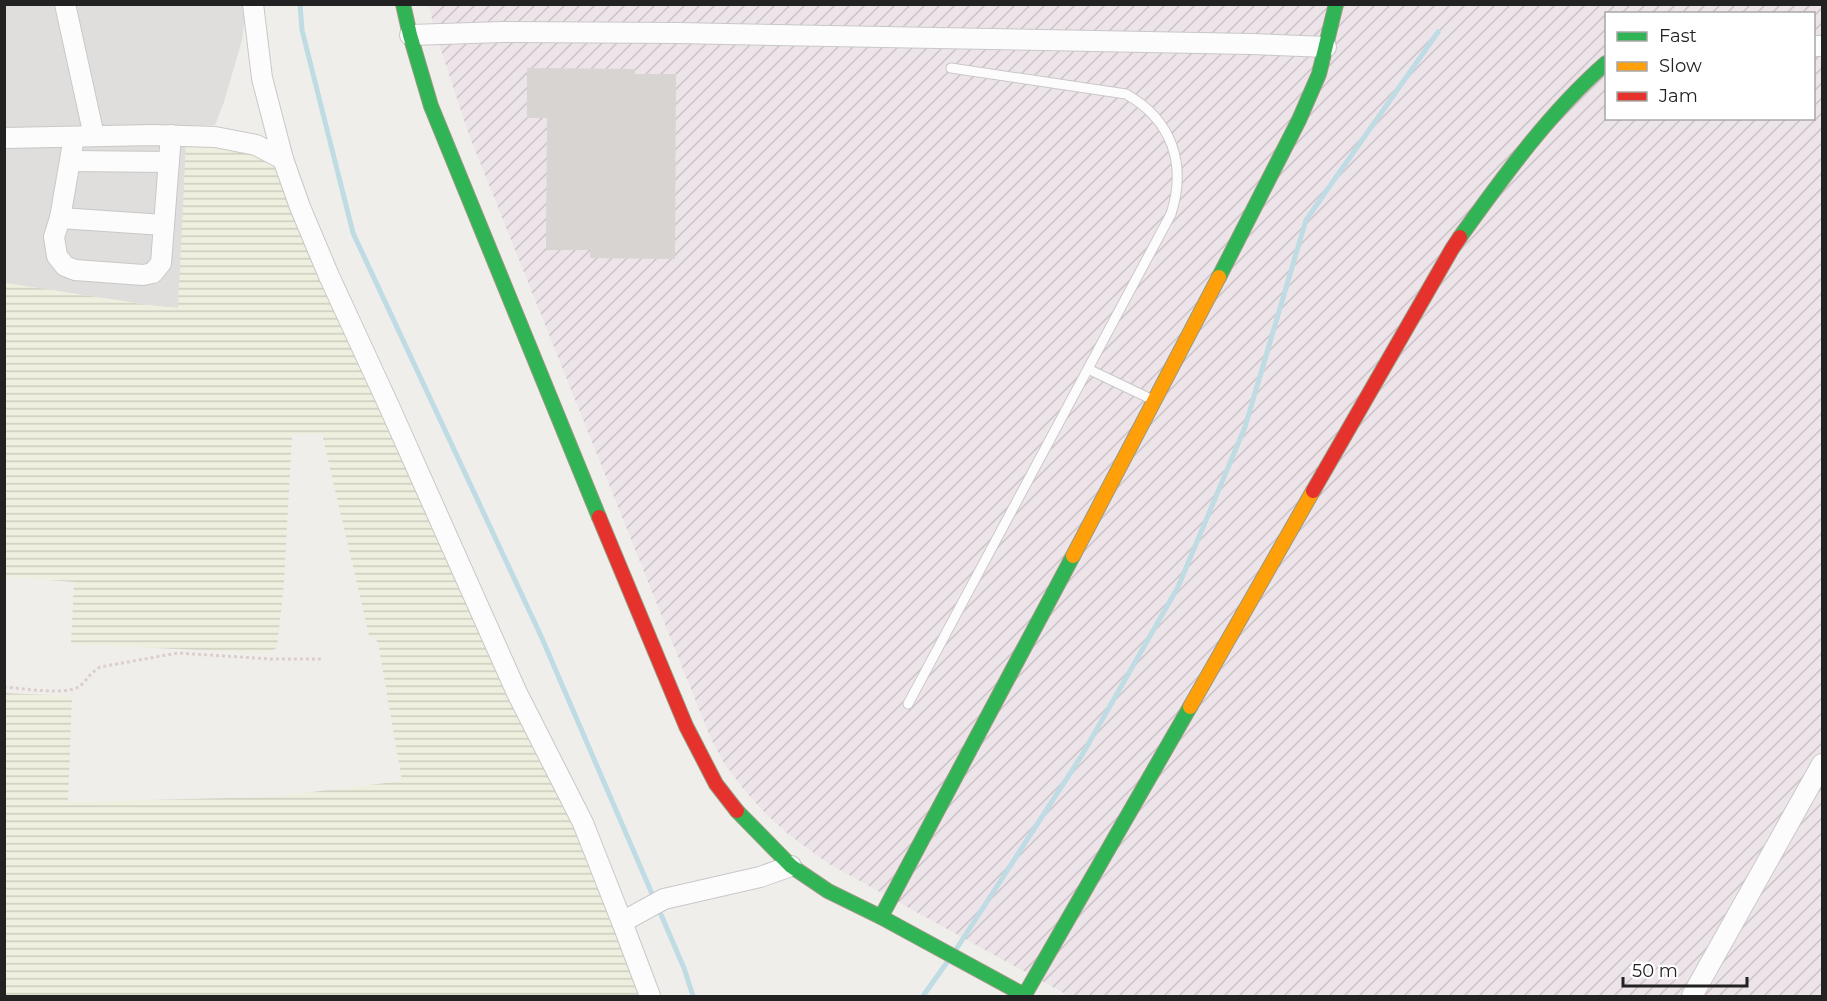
<svg xmlns="http://www.w3.org/2000/svg" width="1827" height="1001" viewBox="0 0 1827 1001" font-family="Montserrat,sans-serif">
<defs>
<pattern id="industrial-furrows" width="10" height="10" patternUnits="userSpaceOnUse" patternTransform="scale(1.5)"><rect width="10" height="10" fill="#ede4e9"/><path d="M-1 1l2-2M0 10L10 0M9 11l2-2" fill="none" stroke="#cbc3c8"/></pattern>
<pattern id="farmland-rules" width="6" height="5" patternUnits="userSpaceOnUse" patternTransform="scale(1.5)"><rect width="6" height="5" fill="#efefdf"/><path d="M0 2.5h6" fill="none" stroke="#cdcdbf"/></pattern>
</defs>
<rect width="100%" height="100%" fill="#f0eeeb"/>
<!-- residential -->
<polygon fill="#dfdedc" points="4,5 247,5 242,40 224,102 215,125 187,126 179,308 155,306 5,283"/>
<!-- industrial -->
<path fill="url(#industrial-furrows)" fill-rule="evenodd" d="M429,5H1822V996H1069L829,864L788,834L767,815L745,791L724,763L711,739L469,135L434,29ZM1606,14H1814V118H1606Z"/>
<!-- farmland -->
<polygon fill="url(#farmland-rules)" points="186,142 253,151 277,165 548,755 646,996 5,996 5,693 72,696 68,802 271,797 402,781 378,642 369,635 322,434 292,435 284,583 277,648 271,651 263,653 71,644 74,582 5,577 5,283 155,306 178,308"/>
<g fill="none" stroke-linecap="round" stroke-linejoin="round">
<!-- stream -->
<g stroke="#bfdbe3" stroke-width="5">
<polyline points="300,4 302,30 353,233 541,636 684,968 693,996"/>
<polyline points="957,948 1082,755 1178,587 1245,427 1306,220 1438,32"/>
<polyline points="923,996 948,961"/>
</g>
</g>
<!-- building -->
<polygon fill="#d7d4d2" points="527,68 635,69 635,74 676,74 675,259 590,258 590,250 546,250 547,118 527,118"/>
<g fill="none" stroke-linecap="round" stroke-linejoin="round">
<!-- lane casing -->
<g stroke="#c9c8c7" stroke-width="11">
<g id="lane">
<polyline points="1088,369 1153,400"/>
<path d="M908,704L1171,214C1187,164 1172,120 1126,94L951,68"/>
</g>
</g>
<!-- street casing -->
<g stroke="#c9c8c7" stroke-width="22">
<g id="street">
<polyline points="65,4 94,136"/>
<polyline points="253,4 262,78 283,159 300,207 329,276 389,406 517,693 583,823 622,922"/>
<polyline points="410,35 503,32 677,33 1251,44 1326,47"/>
<polyline points="1814,46 1822,46"/>
<polyline points="74,137 60,218 54,237 57,256 65,266 75,270 143,275 153,273 161,263 171,135"/>
<polyline points="4,138 154,135 215,137 256,145 283,159"/>
<polyline points="71,161 169,162"/>
<polyline points="60,218 164,225"/>
<polyline points="650,996 622,922 664,899 760,877 791,866"/>
<polyline points="1692,996 1822,764"/>
</g>
</g>
<!-- fast casing -->
<g stroke="#999a82" stroke-width="16">
<g id="fast">
<polyline points="403,4 410,35 431,106 599,517"/>
<path d="M1460,237C1504,176 1549,113 1606,63"/>
<polyline points="1219,277 1299,120 1319,74 1336,4"/>
<polyline points="737,811 791,866 828,891 881,917 1026,996"/>
<polyline points="881,917 1073,556"/>
<polyline points="1024,996 1190,707"/>
</g>
</g>
<!-- slow casing -->
<g stroke="#999a82" stroke-width="16">
<g id="slow">
<polyline points="1073,556 1219,277"/>
<polyline points="1190,707 1313,491"/>
</g>
</g>
<!-- jam casing -->
<g stroke="#999a82" stroke-width="16">
<g id="jam">
<polyline points="1313,491 1452,249 1460,237"/>
<polyline points="599,517 686,726 716,784 737,811"/>
</g>
</g>
<!-- path -->
<path stroke="#dccecd" stroke-width="3" stroke-dasharray="3 3" stroke-linecap="butt" d="M4,687C21,688 67,696 80,686C87,680 91,672 100,667L178,653L271,659H321"/>
<!-- lane -->
<use href="#lane" stroke="#fdfcfc" stroke-width="9"/>
<!-- street -->
<use href="#street" stroke="#fdfcfc" stroke-width="20"/>
<!-- fast -->
<use href="#fast" stroke="#30b455" stroke-width="14"/>
<!-- slow -->
<use href="#slow" stroke="#ff9f0a" stroke-width="14"/>
<!-- jam -->
<use href="#jam" stroke="#e5322d" stroke-width="14"/>
</g>
<!-- border -->
<rect width="1827" height="1001" fill="none" stroke="#222222" stroke-width="12"/>
<!-- legend -->
<rect x="1605" y="12" width="210" height="108" fill="#ffffff" stroke="#a7a7a7" stroke-width="1.5"/>
<rect x="1617" y="32" width="30" height="9" fill="#30b455" stroke="#a7a7a7" stroke-width="1.5"/>
<text x="1659" y="42" font-size="18" fill="#222222">Fast</text>
<rect x="1617" y="62" width="30" height="9" fill="#ff9f0a" stroke="#a7a7a7" stroke-width="1.5"/>
<text x="1659" y="72" font-size="18" fill="#222222">Slow</text>
<rect x="1617" y="92" width="30" height="9" fill="#e5322d" stroke="#a7a7a7" stroke-width="1.5"/>
<text x="1659" y="102" font-size="18" fill="#222222">Jam</text>
<!-- scale -->
<path d="M1623 977v9h124v-9" fill="none" stroke="#222222" stroke-width="3"/>
<text x="1632" y="977" font-size="18" fill="#222222" stroke="#ffffff" stroke-width="4.5" paint-order="stroke">50 m</text>
</svg>
